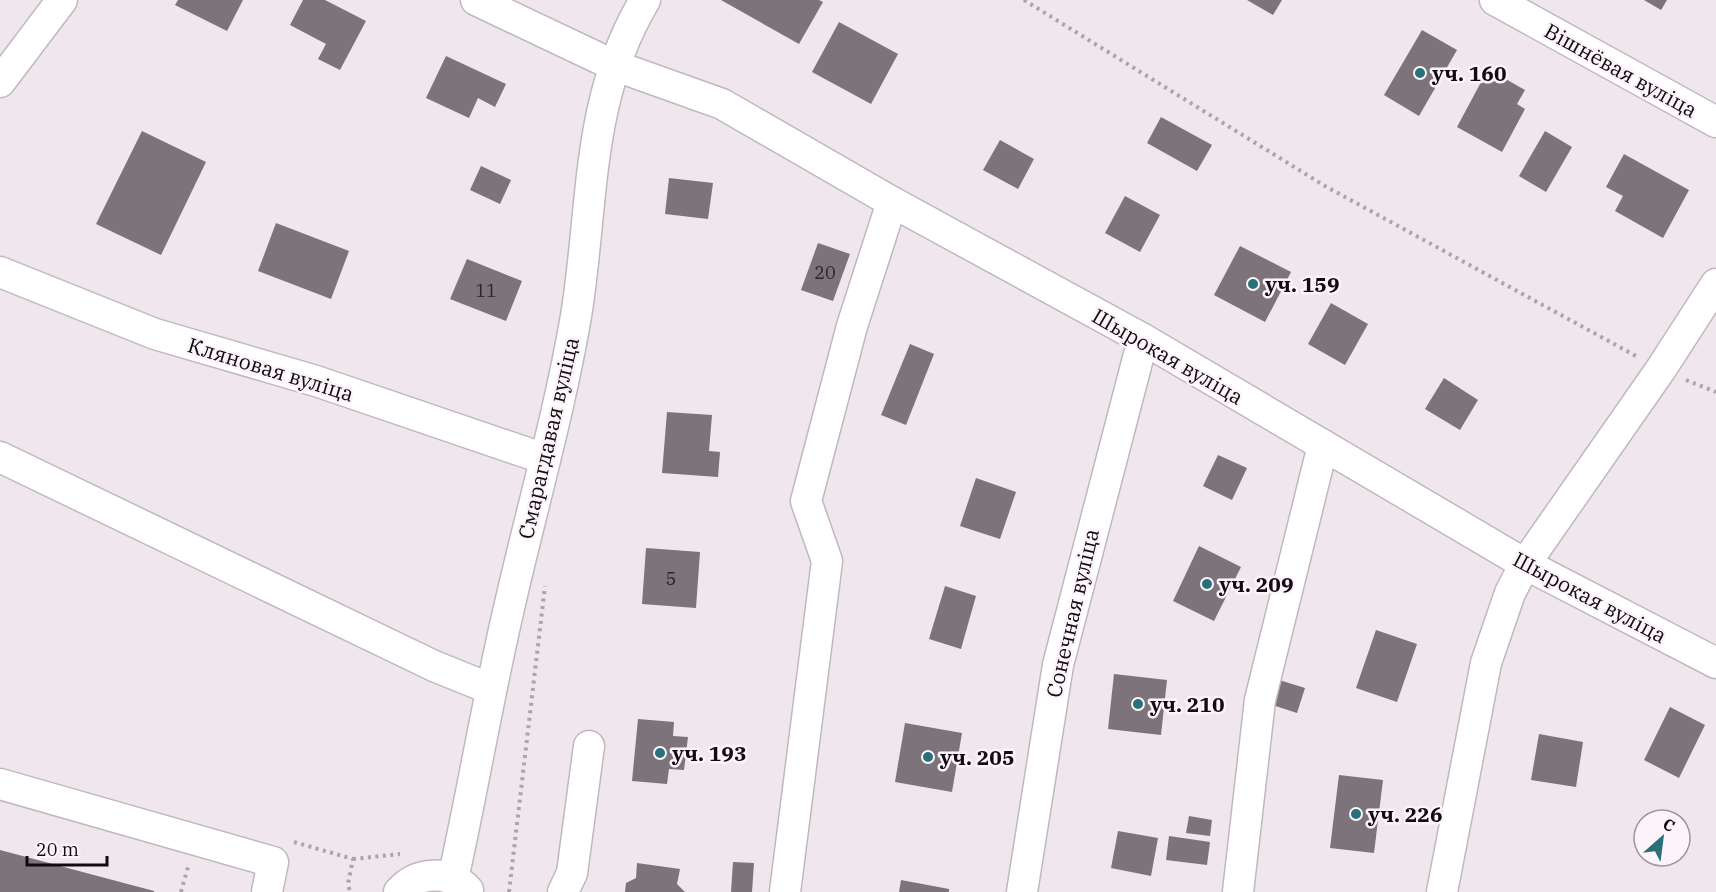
<svg xmlns="http://www.w3.org/2000/svg" width="1716" height="892" viewBox="0 0 1716 892" font-family="'IBM Plex Serif',serif">
<rect width="100%" height="100%" fill="#f0e6ed"/>
<!-- building -->
<g fill="#7c747a">
<polygon points="178,0 243,0 227,31 175,5"/>
<polygon points="303,0 325,0 366,21 340,70 318,59 326,44 290,25"/>
<polygon points="721,0 819,0 823,2 799,44"/>
<polygon points="1247,0 1282,0 1273,15"/>
<polygon points="1644,0 1667,0 1661,10"/>
<polygon points="839,22 898,54 871,104 812,72"/>
<polygon points="1422,30 1457,50 1419,116 1384,95"/>
<polygon points="446,56 506,84 495,107 478,98 469,118 426,98"/>
<polygon points="1488,69 1525,90 1517,104 1525,109 1502,152 1457,127"/>
<polygon points="1161,117 1212,145 1197,171 1147,143"/>
<polygon points="142,131 206,162 161,255 96,224"/>
<polygon points="1545,131 1572,147 1546,192 1519,176"/>
<polygon points="1000,140 1034,159 1018,189 983,170"/>
<polygon points="1624,154 1689,190 1663,238 1615,211 1623,196 1606,187"/>
<polygon points="481,166 511,180 500,204 470,190"/>
<polygon points="669,178 713,183 708,219 665,214"/>
<polygon points="1125,196 1160,215 1140,252 1105,233"/>
<polygon points="276,223 349,251 331,299 258,271"/>
<polygon points="818,243 850,254 833,301 801,290"/>
<polygon points="1240,246 1291,272 1265,322 1214,295"/>
<polygon points="467,259 522,281 506,321 450,299"/>
<polygon points="1331,303 1368,324 1345,365 1308,344"/>
<polygon points="910,344 934,354 906,425 881,415"/>
<polygon points="1444,378 1478,400 1460,430 1425,409"/>
<polygon points="667,412 712,415 709,451 720,452 718,477 662,473"/>
<polygon points="1218,455 1247,468 1232,500 1203,486"/>
<polygon points="976,478 1016,492 1000,539 960,526"/>
<polygon points="1199,546 1241,567 1214,621 1173,601"/>
<polygon points="646,548 700,552 696,608 642,604"/>
<polygon points="945,586 976,596 961,649 929,639"/>
<polygon points="1376,630 1417,644 1397,702 1356,688"/>
<polygon points="1114,674 1167,680 1161,735 1108,729"/>
<polygon points="1276,679 1305,688 1297,713 1269,704"/>
<polygon points="1670,707 1705,725 1679,778 1644,760"/>
<polygon points="638,719 674,722 673,736 688,737 684,770 669,769 667,784 632,781"/>
<polygon points="905,723 962,733 952,792 895,782"/>
<polygon points="1539,734 1583,742 1576,787 1531,780"/>
<polygon points="1339,775 1383,780 1374,853 1330,848"/>
<polygon points="1189,816 1212,820 1210,836 1186,833"/>
<polygon points="1118,831 1158,838 1151,876 1111,868"/>
<polygon points="1169,836 1210,842 1207,865 1166,860"/>
<polygon points="0,850 154,891 154,892 0,892"/>
<polygon points="733,862 754,863 752,892 731,892"/>
<polygon points="637,863 680,869 677,884 685,892 625,892 626,883 636,878"/>
<polygon points="901,880 949,889 949,892 899,892"/>
</g>
<g fill="none" stroke-linecap="round" stroke-linejoin="round">
<!-- minor casing -->
<g stroke="#c1b8bf" stroke-width="33">
<g id="minor">
<polyline points="476,0 613,65 722,104 892,202 1143,339 1525,564 1716,663"/>
<polyline points="1495,0 1716,122"/>
<polyline points="0,82 62,0"/>
<polyline points="0,272 155,334 316,381 545,459"/>
<polyline points="0,457 434,666 491,689"/>
<polyline points="0,784 273,862 267,892"/>
<path d="M453,879C473,789 488,698 509,608C531,511 559,415 576,316C594,206 585,100 645,0"/>
<path d="M399,892C417,871 449,870 468,890"/>
<polyline points="563,892 572,873 589,746"/>
<polyline points="785,892 827,561 806,501 852,326 892,202"/>
<polyline points="1022,892 1058,665 1143,339"/>
<polyline points="1238,892 1260,700 1323,445"/>
<polyline points="1442,892 1486,663 1510,593 1525,564 1661,369 1716,284"/>
</g>
</g>
<!-- path -->
<g stroke="#aca4a9" stroke-width="4" stroke-dasharray="3 4.5" stroke-linecap="butt">
<polyline points="1024,0 1325,186 1636,356"/>
<polyline points="1686,380 1716,392"/>
<polyline points="294,842 353,859 348,884 350,892"/>
<polyline points="353,859 400,854"/>
<polyline points="181,892 188,867"/>
<polyline points="509,892 545,586"/>
</g>
<!-- minor -->
<use href="#minor" stroke="#fff" stroke-width="30"/>
</g>
<!-- markers -->
<g fill="#28717a" stroke="#fdf3fa" stroke-width="2">
<circle cx="1420" cy="73" r="6"/>
<circle cx="1253" cy="284" r="6"/>
<circle cx="1207" cy="584" r="6"/>
<circle cx="1138" cy="704" r="6"/>
<circle cx="660" cy="753" r="6"/>
<circle cx="928" cy="757" r="6"/>
<circle cx="1356" cy="814" r="6"/>
</g>
<g text-anchor="middle" dominant-baseline="central" stroke-width="5" stroke-linejoin="round" paint-order="stroke">
<!-- number labels -->
<g font-size="18" fill="#2b272a">
<text x="825" y="272">20</text>
<text x="486" y="290">11</text>
<text x="671" y="578">5</text>
</g>
<!-- street labels -->
<g font-size="21" fill="#100d0f" stroke="#fdf3fa">
<text transform="translate(1621 70) rotate(29)">Вішнёвая вуліца</text>
<text transform="translate(1168 356) rotate(30)">Шырокая вуліца</text>
<text transform="translate(271 369) rotate(17)">Кляновая вуліца</text>
<text transform="translate(548 438) rotate(-77)">Смарагдавая вуліца</text>
<text transform="translate(1590 597) rotate(28)">Шырокая вуліца</text>
<text transform="translate(1072 613) rotate(-77)">Сонечная вуліца</text>
</g>
<!-- poi labels -->
<g font-size="21" font-weight="bold" fill="#100d0f" stroke="#fdf3fa" text-anchor="start">
<text x="1432" y="73">уч. 160</text>
<text x="1265" y="284">уч. 159</text>
<text x="1219" y="584">уч. 209</text>
<text x="1150" y="704">уч. 210</text>
<text x="672" y="753">уч. 193</text>
<text x="940" y="757">уч. 205</text>
<text x="1368" y="814">уч. 226</text>
</g>
</g>
<!-- north arrow -->
<g transform="translate(1662 838) rotate(28)"><circle r="28" fill="#fdf3fa" stroke="#9e979c" stroke-width="1.5"/>
<path d="M0-4.5L10 22L0 15L-10 22Z" fill="#28717a"/>
<text y="-9" font-size="16" font-weight="bold" text-anchor="middle" fill="#100d0f">С</text>
</g>
<!-- scale -->
<path d="M27 856v9h80v-9" fill="none" stroke="#100d0f" stroke-width="3"/>
<text x="36" y="856" font-size="18" fill="#100d0f" stroke="#fdf3fa" stroke-width="4.5" paint-order="stroke">20 m</text>
</svg>
